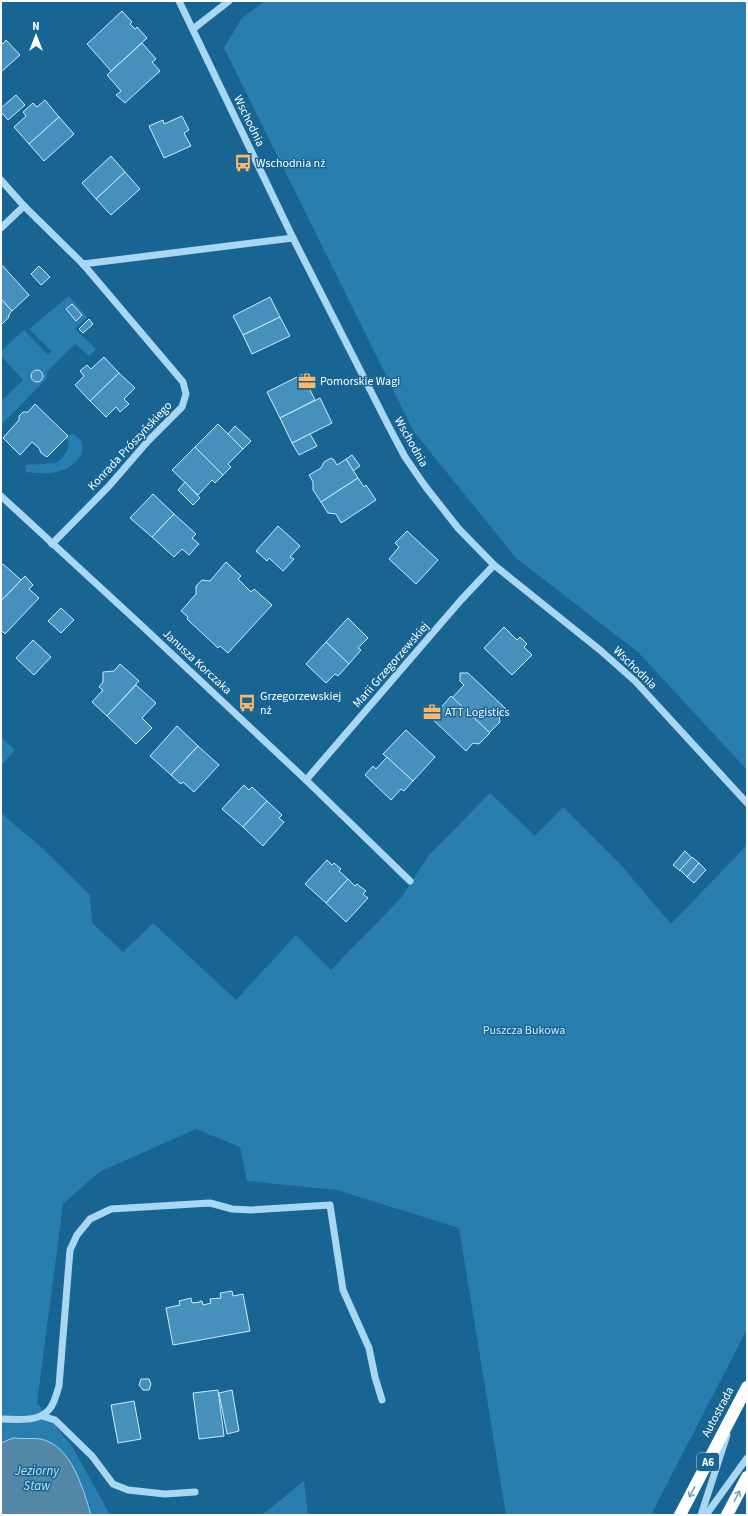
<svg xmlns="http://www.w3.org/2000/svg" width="748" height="1516" viewBox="0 0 748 1516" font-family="'Source Sans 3',sans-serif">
<rect width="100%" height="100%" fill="#186593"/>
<g fill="#287faf">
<polygon points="265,1 747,1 747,770 639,653 516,558 414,432 224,48 242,18"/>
<polygon points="69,296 87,317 75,329 96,349 89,356 75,344 47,372 47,378 1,425 1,402 23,380 1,356 1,351 24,330 48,355 51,351 29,329"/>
<path d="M72 434C93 444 79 464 63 470 52 475 38 473 26 472V465L57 463C63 457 75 445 65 438Z"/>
<polygon points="1,737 15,750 1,766"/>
<polygon points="490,793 535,836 563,807 621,865 671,924 747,845 747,1329 651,1515 506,1515 459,1228 337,1190 247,1181 240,1147 196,1129 99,1172 63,1204 37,1403 73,1448 110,1515 91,1515 80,1480 13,1438 1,1443 1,813 42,848 90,895 92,923 123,952 153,923 236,1000 296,935 331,970 401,898 429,855"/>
<polygon points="304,1481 308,1515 262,1515"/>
</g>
<path fill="#5387a6" stroke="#9bd4f2" d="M13 1438C22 1439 32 1438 41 1439 72 1446 83 1489 91 1515H1V1443Z"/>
<g fill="#4591bc" stroke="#cfebfb">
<polygon points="122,11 132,22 130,24 135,29 137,27 147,38 111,71 87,44"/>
<polygon points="6,40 20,55 1,72 1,42 3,44"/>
<polygon points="142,43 156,59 152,62 160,71 125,103 116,95 121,91 107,75"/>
<polygon points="16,95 25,105 8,120 1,112 1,108"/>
<polygon points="45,100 59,117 29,144 14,127 26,116 23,112 33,103 37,107"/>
<polygon points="182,116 189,130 184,133 191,146 164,158 149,126 163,120 164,124"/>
<polygon points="59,117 74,134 44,161 29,144"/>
<polygon points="111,156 125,172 96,199 82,183"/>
<polygon points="125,172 140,189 111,215 96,199"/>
<polygon points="1,264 29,295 12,311 1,299"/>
<polygon points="39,266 50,277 41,285 31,274"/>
<polygon points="270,297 280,317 243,335 233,316"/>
<polygon points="1,299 12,311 9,314 9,317 1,325"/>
<polygon points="72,304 82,315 76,321 66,309"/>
<polygon points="280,317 290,336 252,354 243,335"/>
<polygon points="89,319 93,324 83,333 79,329"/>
<polygon points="104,357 119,373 90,401 75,385 84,376 80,371 87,365 91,369"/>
<circle cx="37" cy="376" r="6"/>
<polygon points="307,372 313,386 309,388 315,400 280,418 267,392"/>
<polygon points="119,373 135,388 124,399 129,404 120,412 116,407 106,417 90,401"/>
<polygon points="320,398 332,423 292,443 280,418"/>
<polygon points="35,404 68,436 47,457 41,453 39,448 32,442 20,455 3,438 19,420 19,416 23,412 28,412"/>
<polygon points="218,424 243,449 228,464 231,467 223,475 195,447"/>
<polygon points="235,426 251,441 243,449 228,434"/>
<polygon points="310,434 317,446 299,455 292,443"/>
<polygon points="195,447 223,475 215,483 212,480 198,495 172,470"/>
<polygon points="352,455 360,466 353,471 346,459"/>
<polygon points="331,458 334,460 337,465 346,459 358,478 321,502 313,490 313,482 309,475 321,468 324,462"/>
<polygon points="358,478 364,487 366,485 376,500 341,523 336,514 328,513 321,502"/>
<polygon points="185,482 200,498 193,505 178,490"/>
<polygon points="153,494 174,514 152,537 130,518"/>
<polygon points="174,514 196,534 192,538 199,544 189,555 182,549 174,557 152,537"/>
<polygon points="278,526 300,546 290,557 294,559 283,571 269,558 267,561 256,551"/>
<polygon points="407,531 438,560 416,584 389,559 399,547 395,543"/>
<polygon points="226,562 241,576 238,579 251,592 254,589 272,605 228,653 220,646 218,648 187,619 188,617 181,611 196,594 196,586 202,580 210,581"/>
<polygon points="3,564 21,580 1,601 1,566"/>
<polygon points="25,576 33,585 29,589 39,598 5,634 1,630 1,601"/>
<polygon points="61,608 74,620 61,633 48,621"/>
<polygon points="348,618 368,638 358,648 361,650 349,664 326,642"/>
<polygon points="504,627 517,640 520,637 527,644 524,647 532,655 512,675 484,648"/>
<polygon points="33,640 51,657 34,675 16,658"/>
<polygon points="326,642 349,664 338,676 335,674 326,683 306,664"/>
<polygon points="120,664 139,681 107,716 92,702 103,690 99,687 103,682 103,672 114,671"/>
<polygon points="460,673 468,673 506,709 499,716 500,722 489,733 452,698 464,685 460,681"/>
<polygon points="136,685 156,703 142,718 152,728 136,744 107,716"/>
<polygon points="451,696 490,733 479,744 473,743 466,751 428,715 429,708 435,707 439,710"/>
<polygon points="177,726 198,746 171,775 150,756"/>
<polygon points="406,730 435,757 413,781 383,754"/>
<polygon points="198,746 219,765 194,792 183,782 181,784 171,775"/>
<polygon points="387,757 413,781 404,791 401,789 391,800 365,775 373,766 376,769"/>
<polygon points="244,785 249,790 252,787 267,801 243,827 222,809"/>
<polygon points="267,801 282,815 279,818 284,822 263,846 243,827"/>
<polygon points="685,851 692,858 680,871 673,865"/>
<polygon points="692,857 699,863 687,877 680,870"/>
<polygon points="327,860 332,865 334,863 341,869 339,871 348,879 326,903 305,884"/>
<polygon points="699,863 706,870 694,883 687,877"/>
<polygon points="348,879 355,886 357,884 366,891 363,894 368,898 346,922 326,903"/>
<polygon points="232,1291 233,1296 243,1294 250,1331 173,1345 166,1308 180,1305 179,1301 191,1298 192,1303 200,1302 200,1301 202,1301 203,1305 211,1303 210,1299 221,1298 220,1293"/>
<polygon points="141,1379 149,1379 151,1384 149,1390 143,1390 139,1385"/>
<polygon points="218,1390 224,1436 199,1439 193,1393"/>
<polygon points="232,1390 239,1431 227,1434 219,1393"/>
<polygon points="134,1401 141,1439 118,1443 111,1405"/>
</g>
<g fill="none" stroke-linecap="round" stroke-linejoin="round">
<g stroke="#a9d6f0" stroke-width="7">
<polyline points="179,1 293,238 388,425 405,457 425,486 458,528 494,565 600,650 635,681 747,803"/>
<polyline points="193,29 229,1"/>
<polyline points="1,180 24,206 83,264 183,382 186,394 182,407 148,441 109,486 52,544"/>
<polyline points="1,228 24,206"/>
<polyline points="83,264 293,238"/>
<polyline points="1,496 141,625 306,780 410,881"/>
<polyline points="306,780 461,600 494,565"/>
<polyline points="42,1416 55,1420 92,1456 113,1484 128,1490 165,1494 195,1492"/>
<path d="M1 1419C18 1419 41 1423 51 1407 55 1401 57 1392 59 1386L70 1250 77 1235 90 1219 111 1209 210 1203 232 1209 251 1210 330 1205 343 1290 369 1348 375 1377 382 1400"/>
<polyline points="701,1515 727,1435"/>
<polyline points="706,1515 747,1458"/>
</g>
<g stroke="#fff" stroke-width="12">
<polyline points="680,1515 747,1387"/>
<polyline points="727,1515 747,1477"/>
</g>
</g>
<defs><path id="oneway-shaft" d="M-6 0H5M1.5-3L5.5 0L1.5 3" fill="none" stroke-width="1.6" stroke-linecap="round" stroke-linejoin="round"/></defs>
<g stroke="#74a3be">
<use href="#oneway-shaft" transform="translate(692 1492) rotate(118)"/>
<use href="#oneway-shaft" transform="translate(737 1496) rotate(-62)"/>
</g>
<defs>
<g id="bus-bare" transform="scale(1.38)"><path d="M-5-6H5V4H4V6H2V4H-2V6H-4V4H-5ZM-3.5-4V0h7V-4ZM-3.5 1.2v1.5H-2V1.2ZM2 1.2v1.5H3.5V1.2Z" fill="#ffb767" stroke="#186593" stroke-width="2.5" paint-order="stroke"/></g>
<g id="office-bare" transform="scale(1.38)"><path d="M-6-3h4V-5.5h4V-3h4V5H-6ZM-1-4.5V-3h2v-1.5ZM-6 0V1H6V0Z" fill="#ffb767" stroke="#186593" stroke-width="2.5" paint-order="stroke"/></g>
</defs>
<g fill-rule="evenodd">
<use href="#bus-bare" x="243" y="163"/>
<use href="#office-bare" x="307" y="381"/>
<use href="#bus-bare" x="247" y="703"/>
<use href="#office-bare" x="432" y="712"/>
</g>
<g text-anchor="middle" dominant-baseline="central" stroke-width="3" stroke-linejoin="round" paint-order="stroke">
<rect fill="#186593" stroke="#bad1df" stroke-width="1" x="697" y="1453" width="22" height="18" rx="3"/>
<g font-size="11" font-weight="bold" fill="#fff">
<text x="708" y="1462">A6</text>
</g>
<g font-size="12" fill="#fff" stroke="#186593">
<text transform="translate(249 121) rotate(64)">Wschodnia</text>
<text transform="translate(411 442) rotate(60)">Wschodnia</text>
<text transform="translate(130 446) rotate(-47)">Konrada Prószyńskiego</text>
<text transform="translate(197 662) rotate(43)">Janusza Korczaka</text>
<text transform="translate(391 665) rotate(-49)">Marii Grzegorzewskiej</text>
<text transform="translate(635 668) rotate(44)">Wschodnia</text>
<text transform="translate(718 1412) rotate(-62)">Autostrada</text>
</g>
<g font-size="12" fill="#fff" stroke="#186593" text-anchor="start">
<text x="256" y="163">Wschodnia nż</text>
<text x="320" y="381">Pomorskie Wagi</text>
<text x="260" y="696">Grzegorzewskiej<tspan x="260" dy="14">nż</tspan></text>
<text x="445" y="712">ATT Logistics</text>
</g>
<g font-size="12" fill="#cfebfb" stroke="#186593">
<text x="524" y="1030">Puszcza Bukowa</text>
</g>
<g font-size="13" font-style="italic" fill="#b9e1f7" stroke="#186593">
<text x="37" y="1471">Jeziorny<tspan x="37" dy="15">Staw</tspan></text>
</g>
</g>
<rect width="748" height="1516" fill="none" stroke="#ffffff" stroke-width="4"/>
<g transform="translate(36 36)" stroke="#186593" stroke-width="3" paint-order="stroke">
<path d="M0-3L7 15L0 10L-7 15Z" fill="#ffffff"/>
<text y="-6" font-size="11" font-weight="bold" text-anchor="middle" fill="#ffffff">N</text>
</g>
</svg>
